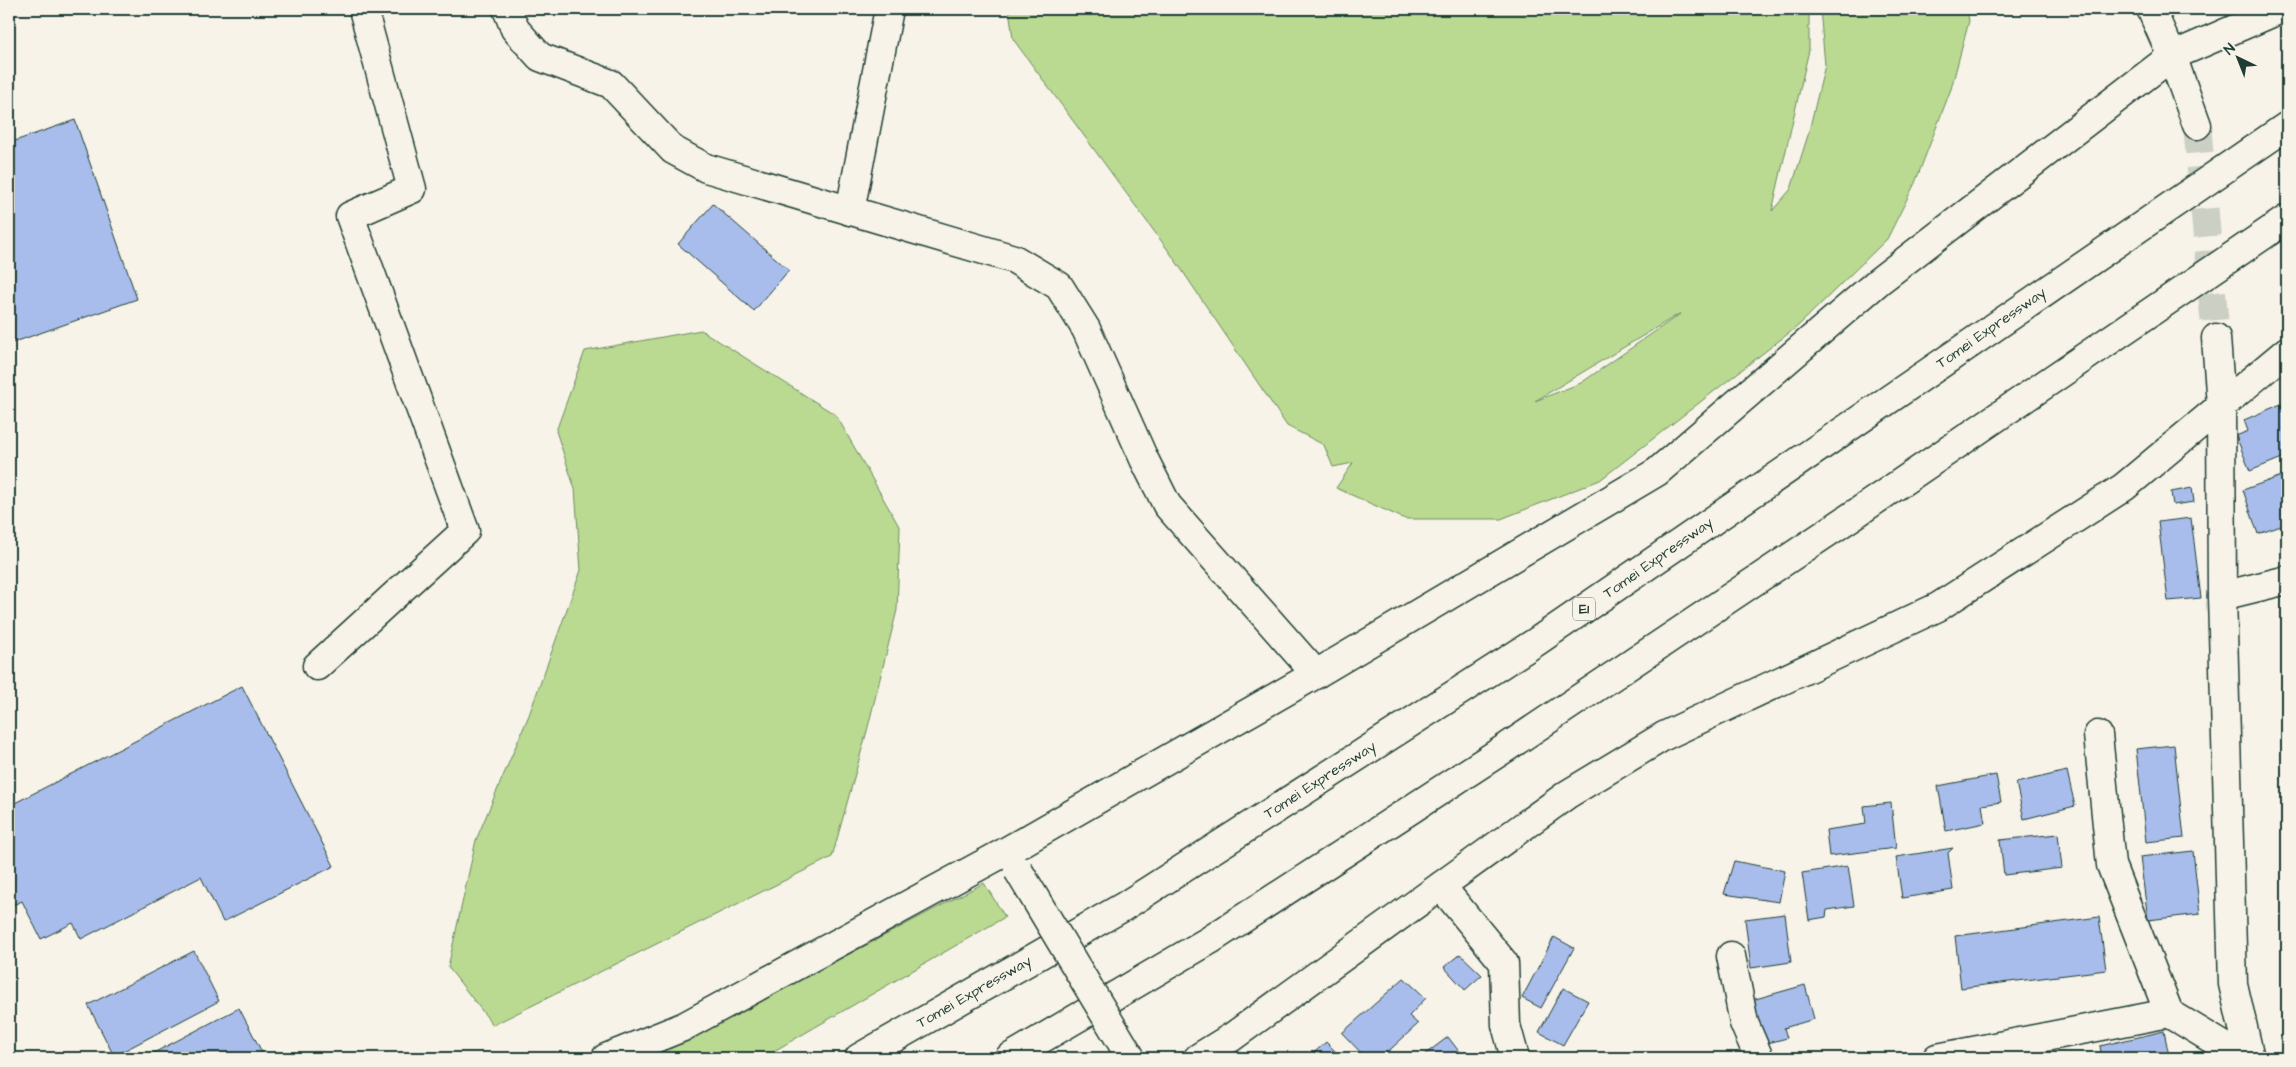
<svg xmlns="http://www.w3.org/2000/svg" width="2296" height="1067" viewBox="0 0 2296 1067" font-family="'Architects Daughter',sans-serif">
<rect width="100%" height="100%" fill="#f7f3e8"/>
<filter id="ink" filterUnits="userSpaceOnUse"><feTurbulence type="fractalNoise" baseFrequency=".02" numOctaves="2"/><feDisplacementMap in="SourceGraphic" scale="10" xChannelSelector="R" yChannelSelector="G"/><feConvolveMatrix kernelMatrix="1 2 1 2 8 2 1 2 1" color-interpolation-filters="sRGB"/></filter>
<g filter="url(#ink)">
<g fill="#bad991" stroke="#6c8b62" fill-rule="evenodd">
<path d="M1009 9H1809V50L1772 211 1791 189 1808 135 1825 65 1820 9H1967L1969 21 1951 89 1915 183 1887 239 1798 326 1600 480 1501 519H1405L1336 488 1353 463 1333 467 1324 445 1287 426 1173 257 1013 39ZM1680 314 1581 383 1535 401 1679 314Z"/>
<polygon points="701,330 836,415 900,528 897,610 867,731 832,857 493,1025 448,967 476,840 529,715 581,570 575,489 556,431 585,351"/>
<polygon points="984,883 1005,917 762,1058 652,1058"/>
</g>
<g fill="#a9bdec" stroke="#1f3d34">
<polygon points="75,120 137,299 9,344 9,143"/>
<polygon points="713,204 789,270 754,311 678,244"/>
<polygon points="2281,404 2287,419 2287,456 2250,471 2236,436 2248,431 2244,420"/>
<polygon points="2287,474 2287,524 2258,534 2243,490"/>
<polygon points="2192,488 2194,502 2173,505 2171,492"/>
<polygon points="2191,518 2201,598 2168,601 2158,522"/>
<polygon points="242,686 334,866 223,922 201,877 81,939 73,923 41,939 22,901 9,907 9,806"/>
<polygon points="2174,745 2184,838 2146,842 2136,749"/>
<polygon points="2067,771 2075,806 2024,819 2016,783"/>
<polygon points="1996,775 2001,802 1982,805 1985,823 1946,831 1938,786"/>
<polygon points="1891,803 1896,848 1829,856 1826,830 1866,824 1864,806"/>
<polygon points="2058,834 2062,868 2004,875 2000,840"/>
<polygon points="1953,848 1948,853 1953,890 1902,898 1896,857"/>
<polygon points="2193,851 2200,914 2148,920 2140,857"/>
<polygon points="1734,861 1785,871 1779,902 1724,894"/>
<polygon points="1848,866 1854,906 1827,910 1826,917 1809,920 1802,873"/>
<polygon points="1785,914 1791,962 1751,968 1745,919"/>
<polygon points="2099,917 2106,970 1961,988 1955,936"/>
<polygon points="1554,937 1574,948 1541,1008 1522,998"/>
<polygon points="194,951 219,1001 114,1056 88,1005"/>
<polygon points="1460,954 1482,975 1465,990 1444,967"/>
<polygon points="1404,978 1426,998 1409,1016 1418,1024 1381,1058 1366,1058 1342,1033"/>
<polygon points="1805,985 1814,1019 1784,1028 1787,1038 1764,1044 1752,1000"/>
<polygon points="1563,988 1588,1001 1563,1045 1539,1032"/>
<polygon points="239,1008 265,1058 144,1058"/>
<polygon points="2164,1031 2169,1056 2161,1058 2102,1058 2100,1046"/>
<polygon points="1448,1037 1464,1058 1420,1058"/>
<polygon points="1326,1042 1342,1058 1308,1058"/>
</g>
<g fill="none" stroke-linecap="round" stroke-linejoin="round">
<polyline stroke="#cccfc4" stroke-width="28" stroke-dasharray="28 14" stroke-linecap="butt" points="2197,125 2216,338"/>
<g stroke="#1f3d34" stroke-width="31">
<g id="street">
<polyline points="507,9 515,29 540,57 611,84 673,150 706,168 1014,259 1059,286 1086,329 1144,459 1167,505 1316,674"/>
<polyline points="2151,9 2172,56 2197,125"/>
<polyline points="850,211 889,9"/>
<polyline points="2216,338 2221,405 2222,596 2233,984 2250,1058"/>
<polyline points="2222,596 2287,580"/>
<polyline points="317,666 465,531 350,216 412,189 363,9"/>
<polyline points="2098,735 2111,865 2169,1013 2222,1045 2240,1058"/>
<polyline points="1441,886 1504,963 1506,1025 1515,1058"/>
<polyline points="1731,956 1744,1023 1759,1058"/>
<polyline points="606,1058 683,1027 1007,851 1316,674 1657,472 1879,281 2172,56 2281,9"/>
<polyline points="1198,1058 1232,1037 1568,794 1664,736 1938,607 2124,487 2287,351"/>
<polyline points="1937,1058 2169,1013"/>
</g>
</g>
<g stroke="#1f3d34" stroke-width="31">
<g id="highway">
<polyline points="859,1058 1123,907 1536,642 2287,126"/>
<polyline points="1009,1058 1210,940 1507,747 1858,512 2287,219"/>
</g>
</g>
<use href="#street" stroke="#f7f3e8" stroke-width="28"/>
<use href="#highway" stroke="#f7f3e8" stroke-width="28"/>
<g stroke="#1f3d34" stroke-width="31" stroke-linecap="butt">
<polyline id="street-bridge" points="1018,870 1131,1058"/>
</g>
<use href="#street-bridge" stroke="#f7f3e8" stroke-width="28"/>
</g>
</g>
<g text-anchor="middle" dominant-baseline="central" stroke-width="4" stroke-linejoin="round" paint-order="stroke">
<rect fill="#f7f3e8" stroke="#60746a" stroke-width="1" x="1573" y="597.5" width="22" height="23" rx="4"/>
<g font-size="14" font-weight="bold" fill="#1f3d34">
<text x="1584" y="609">E1</text>
</g>
<g font-size="15" fill="#1f3d34" stroke="#f7f3e8">
<text transform="translate(1991 328) rotate(-35)">Tomei Expressway</text>
<text transform="translate(1658 558) rotate(-35)">Tomei Expressway</text>
<text transform="translate(1320 780) rotate(-33)">Tomei Expressway</text>
<text transform="translate(974 992) rotate(-30)">Tomei Expressway</text>
</g>
</g>
<rect width="2296" height="1067" fill="none" stroke="#f7f3e8" stroke-width="30"/>
<rect x="15" y="15" width="2266" height="1037" fill="none" stroke="#1f3d34" stroke-width="2" filter="url(#ink)"/>
<g transform="translate(2238 58) rotate(317)" stroke="#f7f3e8" stroke-width="4" paint-order="stroke">
<path d="M0-4L9 19L0 12L-9 19Z" fill="#1f3d34"/>
<text y="-8" font-size="14" font-weight="bold" text-anchor="middle" fill="#1f3d34">N</text>
</g>
</svg>
